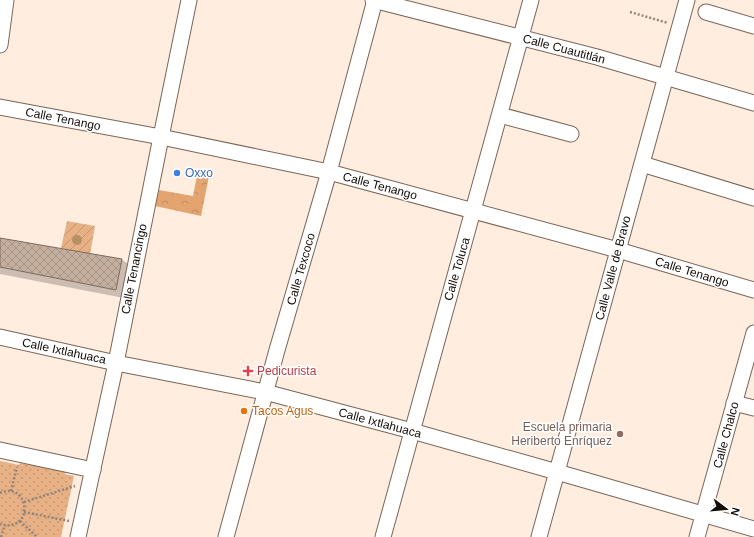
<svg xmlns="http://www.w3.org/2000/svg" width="754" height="537" viewBox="0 0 754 537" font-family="Helvetica,sans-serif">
<defs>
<pattern id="forest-crowns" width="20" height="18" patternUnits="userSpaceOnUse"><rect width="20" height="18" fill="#e4a470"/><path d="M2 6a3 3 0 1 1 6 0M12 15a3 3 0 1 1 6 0" fill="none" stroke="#c38c60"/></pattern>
<pattern id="park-dots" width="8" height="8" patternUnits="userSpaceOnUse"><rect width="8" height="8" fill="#e7b185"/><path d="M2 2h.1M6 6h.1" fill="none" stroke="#c59771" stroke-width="1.8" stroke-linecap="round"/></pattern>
<pattern id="garden-furrows" width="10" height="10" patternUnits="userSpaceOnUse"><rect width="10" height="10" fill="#e7b185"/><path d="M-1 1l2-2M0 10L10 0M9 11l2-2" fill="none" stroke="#c59771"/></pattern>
<pattern id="building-cross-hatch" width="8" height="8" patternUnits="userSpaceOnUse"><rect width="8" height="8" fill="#c4af9f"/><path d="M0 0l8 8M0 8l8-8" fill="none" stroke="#a79587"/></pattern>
</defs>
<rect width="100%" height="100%" fill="#ffede0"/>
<polygon fill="url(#forest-crowns)" points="198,171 210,171 201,216 155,206 159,190 193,196"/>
<polygon fill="url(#park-dots)" points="0,461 19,465 20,463 68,471 70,471 64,474 74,476 61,537 0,537"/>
<polygon fill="url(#garden-furrows)" points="67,221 95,226 90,255 61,248"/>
<polygon fill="#0003" points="0,239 122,260 140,271 134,300 0,274"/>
<polygon fill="url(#building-cross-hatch)" stroke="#7e6b5d" points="0,238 122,259 116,290 0,267"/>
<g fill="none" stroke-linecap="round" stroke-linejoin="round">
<g stroke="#796657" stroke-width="17">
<g id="minor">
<polyline points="373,0 597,57 754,103"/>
<polyline points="706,12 754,26"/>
<polyline points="0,45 6,0"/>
<polyline points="0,107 161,137 329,172 618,250 754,290"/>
<polyline points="500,115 571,134"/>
<polyline points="642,164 754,198"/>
<polyline points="0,337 116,363 265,392 412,431 557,472 754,529"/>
<polyline points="734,403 754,408"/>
<polyline points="0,450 93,470"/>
<polyline points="78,537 116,363 161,137 189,0"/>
<polyline points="226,537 277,350 329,172 375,0"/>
<polyline points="383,537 531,0"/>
<polyline points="539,537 687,0"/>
<polyline points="697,537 754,333"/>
</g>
</g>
<g stroke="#91847b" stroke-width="2.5" stroke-dasharray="2 2" stroke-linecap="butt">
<polyline points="630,12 668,23"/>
<polyline points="11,491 17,467"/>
<path d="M0 493C30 480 35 534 0 524"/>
<polyline points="24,502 75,486"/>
<polyline points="24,512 69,521"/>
<polyline points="20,521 37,537"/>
<polyline points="1,537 5,525"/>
</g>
<use href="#minor" stroke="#fff" stroke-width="15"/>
</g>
<circle fill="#b89065" cx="77" cy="240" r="5"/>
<circle fill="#3f7fe0" stroke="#fff" stroke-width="1.5" cx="177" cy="173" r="4"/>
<path fill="#e0444e" stroke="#fff" stroke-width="1.5" d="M246 365h4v4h4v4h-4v4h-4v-4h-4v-4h4z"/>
<circle fill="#e8710a" stroke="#fff" stroke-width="1.5" cx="244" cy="411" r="4"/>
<circle fill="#8d6e63" stroke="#fff" stroke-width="1.5" cx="620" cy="434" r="4"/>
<g text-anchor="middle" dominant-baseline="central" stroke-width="3" stroke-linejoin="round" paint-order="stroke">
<g font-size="12" fill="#120b06" stroke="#fff">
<text transform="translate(564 49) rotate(15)">Calle Cuautitlán</text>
<text transform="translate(63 119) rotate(11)">Calle Tenango</text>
<text transform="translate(380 186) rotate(15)">Calle Tenango</text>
<text transform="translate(613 268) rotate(-75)">Calle Valle de Bravo</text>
<text transform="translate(134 269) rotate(-79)">Calle Tenancingo</text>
<text transform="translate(301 269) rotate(-74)">Calle Texcoco</text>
<text transform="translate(457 269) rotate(-74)">Calle Toluca</text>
<text transform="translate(692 272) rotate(17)">Calle Tenango</text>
<text transform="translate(64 351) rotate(12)">Calle Ixtlahuaca</text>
<text transform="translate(380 423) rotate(15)">Calle Ixtlahuaca</text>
<text transform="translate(726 435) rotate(-75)">Calle Chalco</text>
</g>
<g font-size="12" fill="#366cbe" stroke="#fff" text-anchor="start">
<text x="185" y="173">Oxxo</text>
</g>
<g font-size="12" fill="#be3a42" stroke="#fff" text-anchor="start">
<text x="257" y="371">Pedicurista</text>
</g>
<g font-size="12" fill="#c56008" stroke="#fff" text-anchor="start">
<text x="252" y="411">Tacos Agus</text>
</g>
<g font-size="12" fill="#785e54" stroke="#fff" text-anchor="end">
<text x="612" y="427">Escuela primaria<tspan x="612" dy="14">Heriberto Enríquez</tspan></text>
</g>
</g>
<g transform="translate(726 509) rotate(106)" stroke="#ffffff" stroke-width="3" paint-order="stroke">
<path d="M0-3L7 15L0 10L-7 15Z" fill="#120b06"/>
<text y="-6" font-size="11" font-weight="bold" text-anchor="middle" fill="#120b06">N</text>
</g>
</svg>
